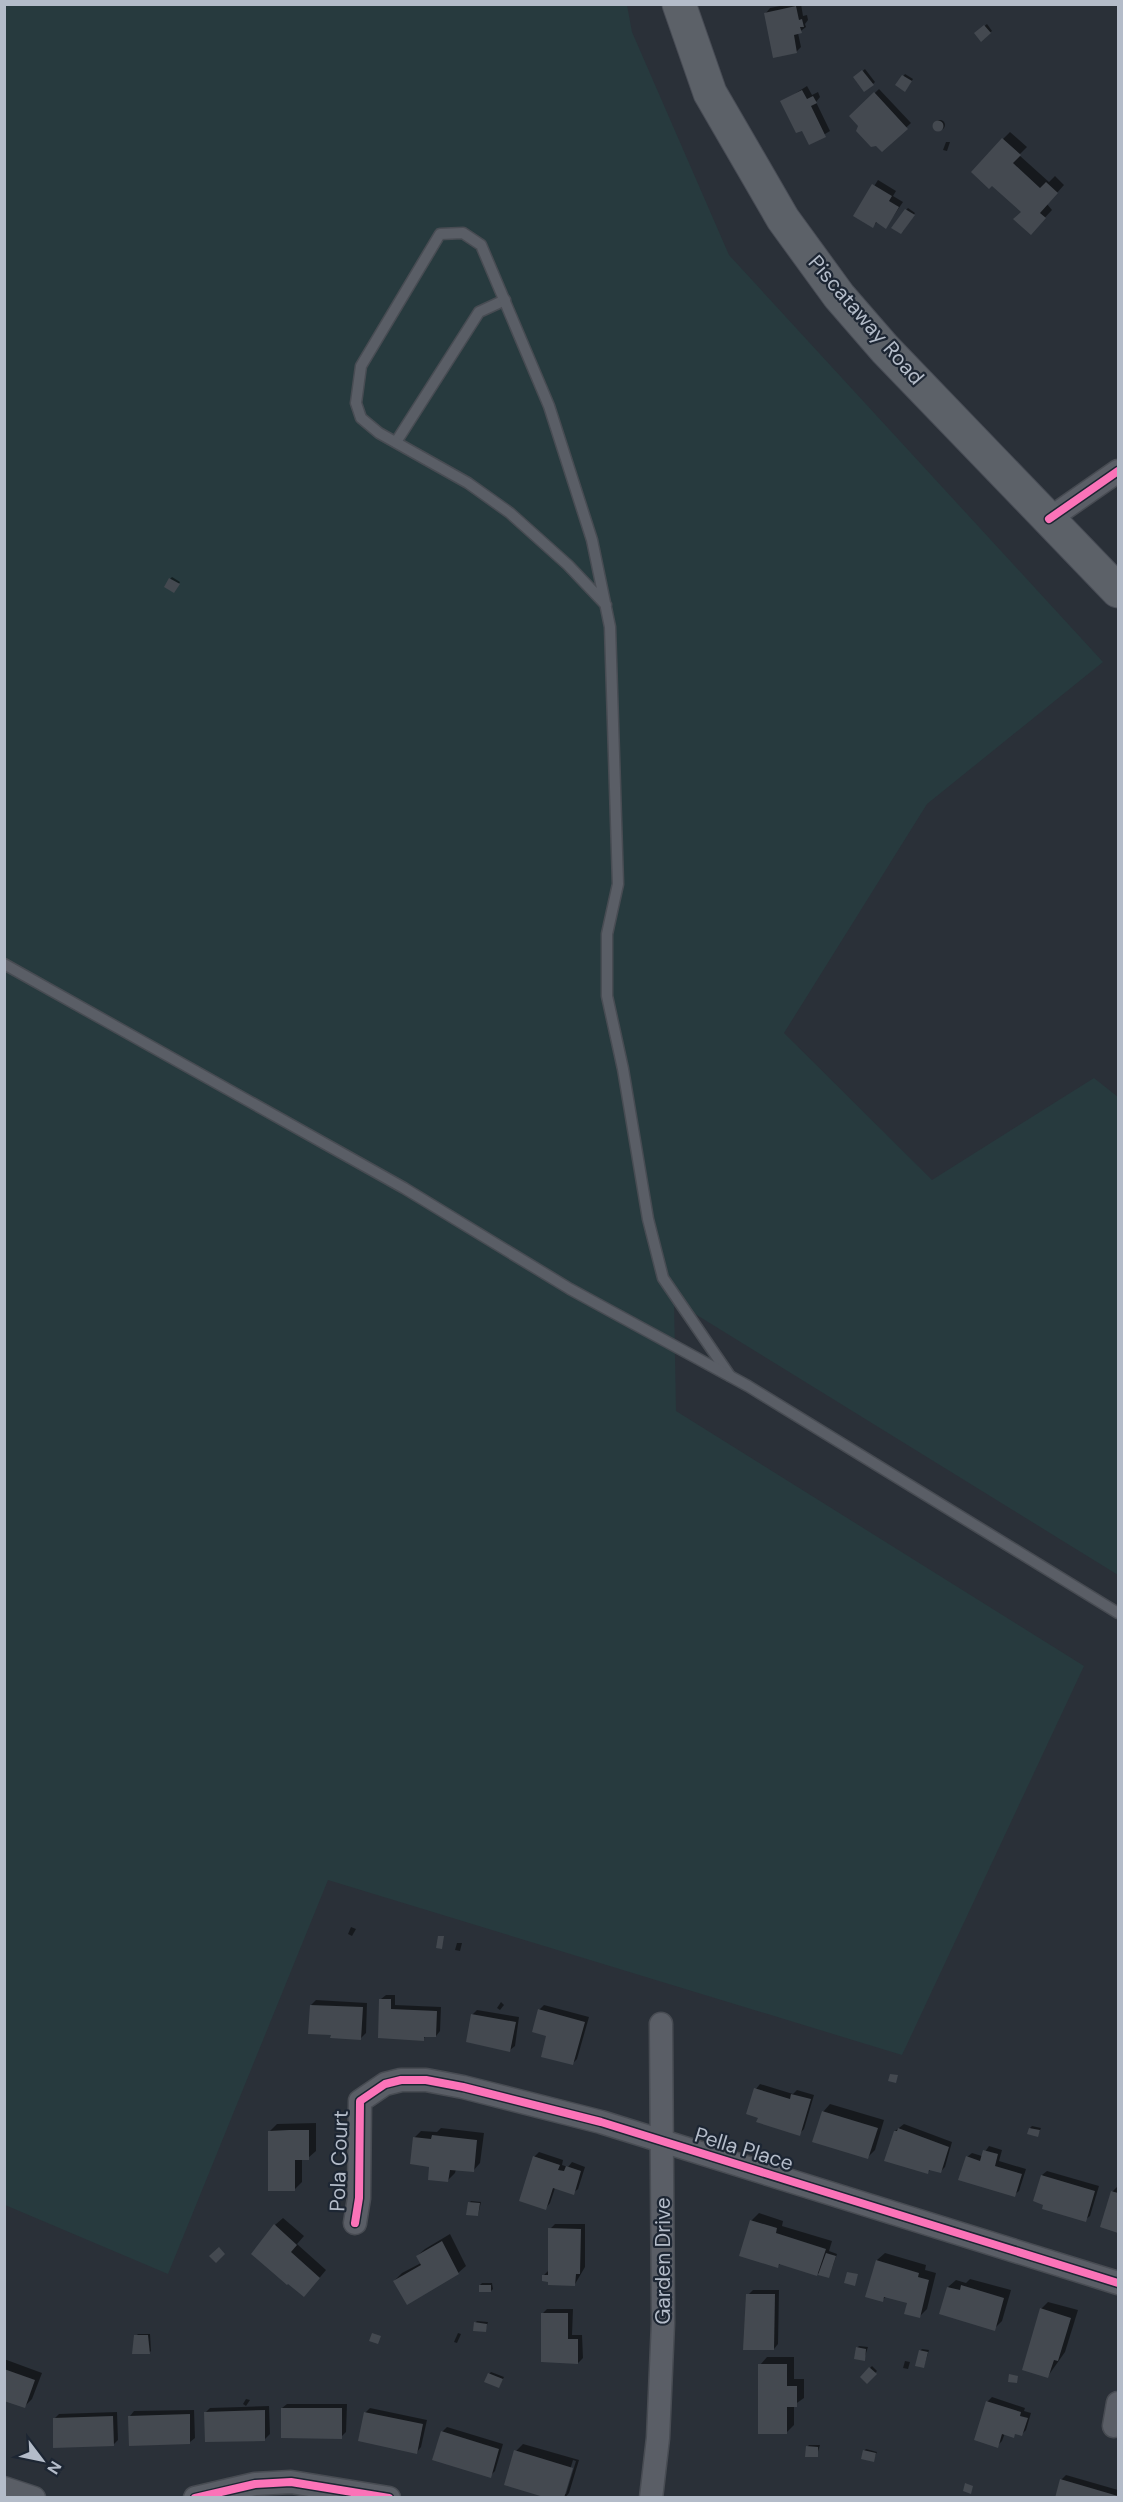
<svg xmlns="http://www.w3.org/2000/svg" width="1123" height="2502" viewBox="0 0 1123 2502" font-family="'DM Sans',sans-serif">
<rect width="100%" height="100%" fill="#2a3038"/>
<polygon fill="#273a3e" points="4,5 627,5 632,32 729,255 1103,662 927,804 784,1033 932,1180 1094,1078 1118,1097 1118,1575 674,1301 676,1411 1084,1666 902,2055 328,1880 168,2274 5,2205"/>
<g fill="#0007" fill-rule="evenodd">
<polygon points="790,4 801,4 803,16 807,15 808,20 805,24 806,27 798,33 801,47 796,52 766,13 770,8"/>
<polygon points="987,24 992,31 981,40 976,33"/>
<polygon points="865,69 875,82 873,84 855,77"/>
<polygon points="905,74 913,79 907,88 897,84"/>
<polygon points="807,86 812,95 818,92 820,97 816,102 830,131 810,143 802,129 782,102"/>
<polygon points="879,89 911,123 882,150 851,116"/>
<circle cx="940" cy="125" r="5"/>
<polygon points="1010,132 1027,147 1019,155 1049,182 1055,176 1064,185 1047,204 1052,210 1038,225 1023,212 1003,139"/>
<polygon points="946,142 950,142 947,151 943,150"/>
<polygon points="878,180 896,191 893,196 903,202 886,227 878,221 873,226 855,216"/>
<polygon points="908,208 915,213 903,231 906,210"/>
<polygon points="172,577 180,582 176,589 170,579"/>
<polygon points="351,1927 356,1929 352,1936 348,1934"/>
<polygon points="457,1943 462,1943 460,1951 455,1950"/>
<polygon points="386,1995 395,1995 395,2005 441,2007 440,2031 436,2036 427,2035 423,2039 379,2036 381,1999"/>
<polygon points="316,2000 367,2003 366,2033 361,2038 311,2005"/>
<polygon points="501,2002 504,2005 500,2010 497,2008"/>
<polygon points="544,2005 589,2017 577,2059 572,2064 548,2035 539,2010"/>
<polygon points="477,2010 519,2017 515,2046 510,2050 472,2015"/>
<polygon points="760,2084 793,2094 797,2090 814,2095 804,2129 799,2134 759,2117 756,2089"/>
<polygon points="830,2104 884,2120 875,2150 868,2157 823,2112"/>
<polygon points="316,2123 316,2151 308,2158 302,2158 302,2182 294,2190 269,2132 277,2124"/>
<polygon points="904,2124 952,2142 945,2167 940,2172 931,2169 927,2173 895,2131"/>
<polygon points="1032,2126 1041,2128 1038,2135 1030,2128"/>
<polygon points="441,2128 484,2133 480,2163 473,2171 456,2169 455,2173 448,2180 431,2166 414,2138 421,2131 437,2132"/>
<polygon points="989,2146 1002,2150 999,2161 1026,2169 1019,2191 1014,2195 967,2157 972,2153 982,2156"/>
<polygon points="539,2152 563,2160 562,2165 568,2167 572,2162 585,2167 578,2189 573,2193 555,2188 550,2203 546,2208 534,2157"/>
<polygon points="1047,2171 1099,2186 1090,2216 1085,2220 1042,2175"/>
<polygon points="1118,2186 1118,2231 1102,2226 1112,2192"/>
<polygon points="471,2201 481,2202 478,2215 469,2203"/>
<polygon points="759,2213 783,2221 782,2226 832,2241 829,2251 837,2254 830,2274 828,2276 781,2263 778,2266 751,2221"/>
<polygon points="283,2218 304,2236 297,2244 326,2270 311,2288 275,2225"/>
<polygon points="555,2224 585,2224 585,2267 575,2284 549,2280 544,2275 549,2270 550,2229"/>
<polygon points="450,2234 466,2266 458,2273 394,2281 402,2273 421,2263 417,2256 425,2249"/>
<polygon points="885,2253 926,2265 925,2270 936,2273 927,2309 919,2317 909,2302 887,2296 882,2300 867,2296 877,2260"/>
<polygon points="970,2279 1011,2290 1002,2321 994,2329 948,2287 956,2280 966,2283"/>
<polygon points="482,2283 492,2283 493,2289 491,2291 480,2285"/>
<polygon points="753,2290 779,2290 778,2344 774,2349 748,2295"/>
<polygon points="1048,2302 1078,2310 1065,2352 1048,2376 1041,2309"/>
<polygon points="547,2309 573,2309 572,2335 582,2335 583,2358 578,2363 542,2314"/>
<polygon points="477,2321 488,2322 485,2331 475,2323"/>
<polygon points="458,2333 461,2334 457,2343 454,2342"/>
<polygon points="138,2334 150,2334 151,2351 149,2353 136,2336"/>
<polygon points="859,2346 868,2347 864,2359 857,2348"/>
<polygon points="922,2349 929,2350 924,2366 920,2351"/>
<polygon points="767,2357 794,2357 794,2379 804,2379 804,2398 794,2405 794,2425 786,2433 760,2365"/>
<polygon points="4,2359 42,2373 32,2399 25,2406 4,2400"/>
<polygon points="905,2361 910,2362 908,2369 903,2368"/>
<polygon points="872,2366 877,2371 867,2382 862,2377"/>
<polygon points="491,2372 504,2377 499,2386 489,2374"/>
<polygon points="992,2397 1025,2408 1024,2411 1031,2413 1026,2430 1022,2434 1016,2433 1013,2436 1005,2433 1002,2441 997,2446 987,2402"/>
<polygon points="246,2399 250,2400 246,2406 243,2404"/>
<polygon points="287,2404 347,2404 346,2432 341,2437 282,2408"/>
<polygon points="269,2406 270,2434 265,2439 205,2413 210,2408"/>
<polygon points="370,2408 427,2420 421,2447 417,2452 365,2413"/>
<polygon points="194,2410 195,2438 190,2442 130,2416 134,2411"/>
<polygon points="117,2412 118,2440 114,2444 54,2419 59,2414"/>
<polygon points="447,2427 503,2444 495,2471 490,2476 442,2432"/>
<path d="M523 2444 579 2460 569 2493 565 2498H552L516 2451ZM573 2460 576 2461 566 2494H563Z"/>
<polygon points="809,2445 820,2445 817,2455 807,2447"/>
<polygon points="866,2449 877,2452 873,2460 864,2451"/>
<polygon points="1066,2475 1118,2490 1118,2498 1056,2498 1061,2480"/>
</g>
<g fill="#444950">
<polygon points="796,6 799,20 802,19 804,27 800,27 802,33 794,35 797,53 773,58 764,13"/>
<polygon points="984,25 991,33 981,42 974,33"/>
<polygon points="862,70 874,85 864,92 853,77"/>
<polygon points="902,75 912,81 905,92 895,85"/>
<polygon points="802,90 807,99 813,96 817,103 811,106 826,137 809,145 802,131 796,133 780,101"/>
<polygon points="874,92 908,129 882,152 876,146 871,147 856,131 858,126 849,116"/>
<circle cx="938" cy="126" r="5.5"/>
<polygon points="1002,138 1021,155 1013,163 1040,188 1046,182 1058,193 1040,213 1046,218 1031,235 1013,219 1021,212 992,186 989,189 971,172"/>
<polygon points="872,184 892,196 889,201 899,207 886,229 876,222 873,228 853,216"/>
<polygon points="905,209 915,215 901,234 891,228"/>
<polygon points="169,578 180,584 174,593 164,587"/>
<polygon points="438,1936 444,1936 442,1949 436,1948"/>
<polygon points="379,1999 391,1999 391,2009 437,2011 436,2037 424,2037 424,2041 378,2038"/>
<polygon points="310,2005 363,2007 361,2040 330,2038 331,2035 308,2034"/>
<polygon points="538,2009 585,2022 573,2065 541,2057 546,2036 532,2032"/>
<polygon points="471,2014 516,2022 510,2052 466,2042"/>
<polygon points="890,2074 898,2075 896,2083 888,2081"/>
<polygon points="754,2088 790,2099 791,2094 811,2099 800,2136 756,2122 758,2118 746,2114"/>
<polygon points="822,2111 878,2128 868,2159 812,2142"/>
<polygon points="898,2128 949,2147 941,2173 929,2170 928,2174 884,2161 894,2131 897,2131"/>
<polygon points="1029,2128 1040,2130 1038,2137 1027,2134"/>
<polygon points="289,2130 309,2130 309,2160 295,2160 295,2191 268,2191 268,2131"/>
<polygon points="432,2135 477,2140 474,2172 450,2170 448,2182 428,2180 429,2167 410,2164 413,2137 431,2139"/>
<polygon points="983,2150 998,2154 995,2166 1022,2174 1015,2197 958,2180 966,2156 980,2161"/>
<polygon points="533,2156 560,2165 558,2170 564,2171 566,2166 581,2171 574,2195 553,2188 546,2210 519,2201"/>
<polygon points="1041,2175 1095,2191 1086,2222 1042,2209 1043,2205 1033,2201"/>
<polygon points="1111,2191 1118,2193 1118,2233 1100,2227"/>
<polygon points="468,2202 480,2203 478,2216 466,2215"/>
<polygon points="750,2220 777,2228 776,2233 826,2249 817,2276 779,2264 778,2268 739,2256"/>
<polygon points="274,2224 297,2245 291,2252 320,2278 304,2297 288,2284 287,2285 251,2254"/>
<polygon points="548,2228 581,2229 580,2274 576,2274 575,2286 548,2285 548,2282 542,2281 542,2275 548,2275"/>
<polygon points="442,2241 459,2274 407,2305 393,2281 421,2265 416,2256"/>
<polygon points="219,2247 225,2254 216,2263 209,2256"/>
<polygon points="826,2253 836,2256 829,2278 818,2275"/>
<polygon points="876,2260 919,2273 918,2277 929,2280 920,2318 904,2314 907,2303 884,2297 883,2302 865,2297"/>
<polygon points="847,2272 858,2274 855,2286 844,2283"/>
<rect x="479" y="2285" width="12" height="7"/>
<polygon points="961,2285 1004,2298 995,2331 939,2314 947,2287 960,2290"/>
<polygon points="746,2294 775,2294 774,2350 743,2350"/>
<polygon points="1040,2308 1071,2318 1058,2361 1054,2360 1048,2378 1022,2370"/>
<polygon points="541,2313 568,2313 568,2339 578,2339 578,2364 541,2362"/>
<polygon points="474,2322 487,2324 486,2332 473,2331"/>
<polygon points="372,2333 381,2336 378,2344 369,2341"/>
<polygon points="134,2335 148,2335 150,2354 132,2354"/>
<polygon points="856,2347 866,2349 865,2361 854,2359"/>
<polygon points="919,2350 928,2352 924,2368 915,2366"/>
<polygon points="758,2364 787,2364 787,2386 797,2386 797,2407 787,2407 787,2434 758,2434"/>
<polygon points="869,2367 877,2374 867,2384 860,2377"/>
<polygon points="4,2369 35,2380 25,2408 4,2401"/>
<polygon points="488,2373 503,2379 499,2388 484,2382"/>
<polygon points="1009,2374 1018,2376 1017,2383 1008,2382"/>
<polygon points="986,2401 1021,2412 1020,2416 1028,2418 1022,2436 1015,2434 1014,2438 1002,2434 998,2448 974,2440"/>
<polygon points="281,2408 342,2408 342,2439 281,2438"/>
<polygon points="265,2410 265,2441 205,2442 204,2412"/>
<polygon points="364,2412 423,2424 417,2454 358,2441"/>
<polygon points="190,2414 190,2444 129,2446 128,2416"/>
<polygon points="113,2416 114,2446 53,2448 53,2418"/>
<polygon points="441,2431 499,2449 491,2478 432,2460"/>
<polygon points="806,2446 818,2447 818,2457 805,2457"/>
<polygon points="514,2450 573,2468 564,2498 547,2498 504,2485"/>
<polygon points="863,2450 876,2453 874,2462 861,2459"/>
<polygon points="1060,2479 1118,2496 1118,2498 1055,2498"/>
<polygon points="965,2483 973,2486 971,2494 963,2491"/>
</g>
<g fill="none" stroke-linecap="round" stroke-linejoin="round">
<g stroke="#484c53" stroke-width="13">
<g id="lane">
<polyline points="396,442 479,312 505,300"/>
<polyline points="606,605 568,565 510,513 468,483 379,433 361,418 356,403 361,366 440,234 463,233 481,245 549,406 592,540 610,627 618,884 607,934 607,996 623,1069 648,1219 663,1278 730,1376"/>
<polyline points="4,964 404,1188 570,1289 748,1386 1118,1613"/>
</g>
</g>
<g stroke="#484c53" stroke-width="25">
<g id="street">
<polyline points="1049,519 1118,471"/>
<polyline points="355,2223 359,2198 360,2101 385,2084 401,2080 426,2080 463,2087 601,2122 1118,2283"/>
<polyline points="1114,2426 1118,2403"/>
<polyline points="4,2488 34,2498"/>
<polyline points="195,2498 255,2484 291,2482 389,2498"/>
<polyline points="651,2498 658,2438 663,2323 661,2024"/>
</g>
</g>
<g stroke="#484c55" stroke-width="35">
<polyline id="primary" points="679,4 710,93 783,219 839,296 885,349 1118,591"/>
</g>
<use href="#lane" stroke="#5a5e66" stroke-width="10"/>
<use href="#street" stroke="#5a5e66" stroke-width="22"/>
<use href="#primary" stroke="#5c6168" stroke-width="33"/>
<g stroke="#1d2633" stroke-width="11">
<g id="cycleway">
<polyline points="1049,519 1118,471"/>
<polyline points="355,2223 359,2198 360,2101 385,2084 401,2080 426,2080 463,2087 601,2122 1118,2283"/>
<polyline points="195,2498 255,2484 291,2482 389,2498"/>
</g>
</g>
<use href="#cycleway" stroke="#fb73b8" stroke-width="8"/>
</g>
<g text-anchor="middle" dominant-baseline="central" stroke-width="4.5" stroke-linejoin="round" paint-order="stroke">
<g font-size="21" fill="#b4bcc9" stroke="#1d2633">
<text transform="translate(866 320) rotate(49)">Piscataway Road</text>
<text transform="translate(744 2149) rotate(17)">Pella Place</text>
<text transform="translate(339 2161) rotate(-88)">Pola Court</text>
<text transform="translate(663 2261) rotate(-90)">Garden Drive</text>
</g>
</g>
<rect width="1123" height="2502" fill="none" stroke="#b4bcc9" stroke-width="12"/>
<g transform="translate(42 2460) rotate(122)" stroke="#1d2633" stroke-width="4.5" paint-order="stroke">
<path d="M0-4.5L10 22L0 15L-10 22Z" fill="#b4bcc9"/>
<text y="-9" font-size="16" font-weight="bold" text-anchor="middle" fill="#b4bcc9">N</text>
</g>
</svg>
